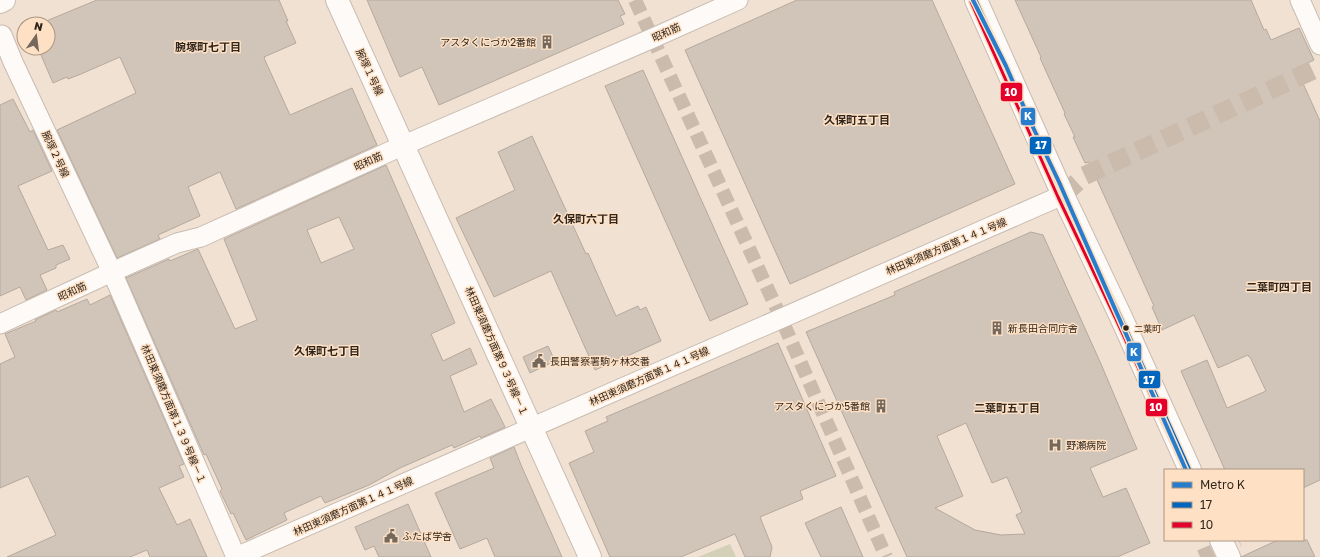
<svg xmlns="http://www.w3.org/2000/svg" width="1320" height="557" viewBox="0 0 1320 557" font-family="'Golos Text','Noto Sans JP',sans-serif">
<rect width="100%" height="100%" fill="#f1e1d2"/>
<polygon fill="#d4cfb7" points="730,544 736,557 698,557"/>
<g fill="#d1c4b9" stroke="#b5a99e" fill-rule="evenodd">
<polygon points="97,0 279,0 288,21 286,21 296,43 264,57 265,58 264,58 290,115 352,88 377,145 236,209 220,172 188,187 200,216 158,235 160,239 117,258 57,130 136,93 120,57 81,74 68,79 67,77 53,83 38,48 48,48 48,24 39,24"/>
<polygon points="367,0 618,0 625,14 620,16 624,24 439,105 422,67 400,77"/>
<polygon points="797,0 932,0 1015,184 790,284 685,50"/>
<polygon points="1015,0 1251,0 1264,30 1266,29 1271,40 1299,28 1314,60 1296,68 1320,121 1320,480 1303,488 1303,470 1225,470 1181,371 1207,360 1227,408 1266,391 1250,357 1249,357 1248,355 1218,368 1194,315 1162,330 1152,307 1154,306 1089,162 1085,163 1073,137 1075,137 1064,114 1065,113 1040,58 1041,57"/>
<polygon points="643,70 748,304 710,321 605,86"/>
<polygon points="13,99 30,132 33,130 52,171 18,186 48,250 63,245 70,259 56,265 56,268 40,275 47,290 26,300 20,287 0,296 0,105"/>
<polygon points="532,136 586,254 588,253 616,316 638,306 640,310 646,307 661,341 595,370 551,271 494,297 456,218 515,190 498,152"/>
<path d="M386 165 455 323 431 334 443 361 470 348 477 364 450 376 464 412 491 399 505 427 481 438 480 436 454 448 452 445 400 468 369 485 335 499 325 503 321 496 284 513 287 520 246 540 233 513 231 514 220 491 222 489 206 454 204 455 126 278 169 259 170 261 198 249 235 329 257 320 224 239ZM339 217 354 249 321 263 307 230Z"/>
<path d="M1031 232 1043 235 1101 364 1137 449 1090 468 1103 497 1126 488 1150 543 1117 557H907L806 332 895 295 894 292ZM966 423 992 483 1007 477 1022 512 1016 515 1025 534 1001 535 975 530 935 508 963 496 937 436Z"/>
<polygon points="110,295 184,464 179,466 184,477 159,488 177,525 190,519 207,557 150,557 147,550 130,557 7,557 56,535 28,476 0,488 0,364 15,357 5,334 36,321 35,320 56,310 57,312 87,299 90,305"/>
<polygon points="778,343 836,476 800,491 803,499 760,517 772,547 770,557 745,557 735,534 681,557 610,557 569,463 594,452 585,431 608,421 606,417"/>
<polygon points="548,346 555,361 530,373 523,357"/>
<polygon points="514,447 521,465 562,557 495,557 487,538 460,549 435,493 494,468 490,458"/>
<polygon points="408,504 431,557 379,557 374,546 365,550 355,527"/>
<polygon points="841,507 863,557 821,557 805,523"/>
<polygon points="1278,540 1307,540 1315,557 1241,557"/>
</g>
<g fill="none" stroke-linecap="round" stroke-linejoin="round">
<g stroke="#cabbad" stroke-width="14" stroke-dasharray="14 7" stroke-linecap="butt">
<polyline points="635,0 781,318 886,557"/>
<polyline points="1200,557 1239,540"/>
</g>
<polyline stroke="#cabbad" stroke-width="19" stroke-dasharray="19 10" stroke-linecap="butt" points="1063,195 1084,176 1320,67"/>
<g stroke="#c9bcb0" stroke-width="21">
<g id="minor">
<polyline points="1300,0 1320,45"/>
<polyline points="2,35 13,62 112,272 236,557 1063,195"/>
<polyline points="0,324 112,272 177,243 201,237 404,145 653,38 738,0"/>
</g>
</g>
<g stroke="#c9bcb0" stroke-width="24">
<g id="tertiary">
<polyline points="337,0 590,557"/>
<polyline points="976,0 1063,195 1120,315 1190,470"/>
<polyline points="1221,540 1229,557"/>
</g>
</g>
<g stroke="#c9bcb0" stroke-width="24">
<polyline id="trunk" points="0,2 4,0"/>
</g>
<use href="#minor" stroke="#fdfaf8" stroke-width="19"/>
<use href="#tertiary" stroke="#fdfaf8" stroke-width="22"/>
<use href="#trunk" stroke="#fdfaf8" stroke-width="22"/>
<g stroke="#fee1c5" stroke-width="6">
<polyline id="bus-1" points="976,0 1063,195 1120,315 1190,470"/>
</g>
<g stroke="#fee1c5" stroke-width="6">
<polyline id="bus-2" points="971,2 1058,197 1115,317 1185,470"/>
</g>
<use href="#bus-1" stroke="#0065bd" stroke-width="3"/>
<use href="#bus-2" stroke="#e4002b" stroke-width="3"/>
<g stroke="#fee1c5" stroke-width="7">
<polyline id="metro-1" points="973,0 1006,66 1030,121 1059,182 1186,470"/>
</g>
<use href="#metro-1" stroke="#267dce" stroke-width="4"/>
</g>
<defs>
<g id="building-bare" transform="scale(1.08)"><path d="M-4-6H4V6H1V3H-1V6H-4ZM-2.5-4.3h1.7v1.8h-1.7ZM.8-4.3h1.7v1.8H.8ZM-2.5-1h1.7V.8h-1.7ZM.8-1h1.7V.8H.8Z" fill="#74675b" stroke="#fee1c5" stroke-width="2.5" paint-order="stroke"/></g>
<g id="civic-bare" transform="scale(1.08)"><path d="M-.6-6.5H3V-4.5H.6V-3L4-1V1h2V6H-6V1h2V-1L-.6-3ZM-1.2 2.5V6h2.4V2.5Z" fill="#74675b" stroke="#fee1c5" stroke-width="2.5" paint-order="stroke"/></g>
<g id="hospital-bare" transform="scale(1.08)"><path d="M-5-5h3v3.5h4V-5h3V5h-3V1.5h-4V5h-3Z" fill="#74675b" stroke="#fee1c5" stroke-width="2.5" paint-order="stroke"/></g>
</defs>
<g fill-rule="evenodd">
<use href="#building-bare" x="547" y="42"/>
<use href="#building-bare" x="997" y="328"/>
<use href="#civic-bare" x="539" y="361"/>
<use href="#building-bare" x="881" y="406"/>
<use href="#hospital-bare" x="1055" y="445"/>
<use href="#civic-bare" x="391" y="536"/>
</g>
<circle fill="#30251b" stroke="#fee1c5" stroke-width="1.5" cx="1126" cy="328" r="3.5"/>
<g text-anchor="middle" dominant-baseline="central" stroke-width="3" stroke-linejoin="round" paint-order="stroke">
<g font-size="9" fill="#30251b" stroke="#fee1c5" text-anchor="start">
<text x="1134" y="328">二葉町</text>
</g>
<g font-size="10" fill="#30251b" stroke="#fee1c5">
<text transform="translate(666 32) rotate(-24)">昭和筋</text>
<text transform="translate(370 72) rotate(65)">腕塚１号線</text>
<text transform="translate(56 154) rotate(65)">腕塚２号線</text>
<text transform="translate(368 161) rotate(-24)">昭和筋</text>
<text transform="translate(946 246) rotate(-23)">林田東須磨方面第１４１号線</text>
<text transform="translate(72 291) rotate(-25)">昭和筋</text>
<text transform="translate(497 351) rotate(66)">林田東須磨方面第９３号線－１</text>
<text transform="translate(649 376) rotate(-24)">林田東須磨方面第１４１号線</text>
<text transform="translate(174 414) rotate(67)">林田東須磨方面第１３９号線－１</text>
<text transform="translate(353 506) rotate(-24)">林田東須磨方面第１４１号線</text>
</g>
<g font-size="10" fill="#30251b" stroke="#fee1c5" text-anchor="start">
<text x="536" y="42" text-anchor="end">アスタくにづか2番館</text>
<text x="1008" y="328">新長田合同庁舎</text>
<text x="550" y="361">長田警察署駒ヶ林交番</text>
<text x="870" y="406" text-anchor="end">アスタくにづか5番館</text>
<text x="1066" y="445">野瀬病院</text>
<text x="402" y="536">ふたば学舎</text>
</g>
<g font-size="11" font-weight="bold" fill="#30251b" stroke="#fee1c5">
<text x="208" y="46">腕塚町七丁目</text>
<text x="857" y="119">久保町五丁目</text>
<text x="586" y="218">久保町六丁目</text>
<text x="1279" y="286">二葉町四丁目</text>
<text x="327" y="350">久保町七丁目</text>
<text x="1007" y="407">二葉町五丁目</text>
</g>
</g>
<g stroke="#fee1c5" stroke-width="1.5">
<rect x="1000" y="82" width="23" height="20" rx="4" fill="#e4002b"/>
<rect x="1020" y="107" width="16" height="19" rx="4" fill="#267dce"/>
<rect x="1029" y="136" width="23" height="19" rx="4" fill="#0065bd"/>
<rect x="1126" y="342" width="16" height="20" rx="4" fill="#267dce"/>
<rect x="1138" y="370" width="23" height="19" rx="4" fill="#0065bd"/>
<rect x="1145" y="398" width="23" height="19" rx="4" fill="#e4002b"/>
</g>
<g font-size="11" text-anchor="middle" font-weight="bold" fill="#fff">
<text x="1011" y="96">10</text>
<text x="1028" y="120">K</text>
<text x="1041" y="149">17</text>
<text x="1134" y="356">K</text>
<text x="1149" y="384">17</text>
<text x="1156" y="411">10</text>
</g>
<rect x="1164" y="469" width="140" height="72" fill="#fee1c5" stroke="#ac9681"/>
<rect x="1172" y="482" width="20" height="6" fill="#267dce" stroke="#ac9681"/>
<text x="1200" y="489" font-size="12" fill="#30251b">Metro K</text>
<rect x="1172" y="502" width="20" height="6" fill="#0065bd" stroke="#ac9681"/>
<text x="1200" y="509" font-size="12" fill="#30251b">17</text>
<rect x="1172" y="522" width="20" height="6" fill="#e4002b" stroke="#ac9681"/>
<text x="1200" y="529" font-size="12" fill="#30251b">10</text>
<g transform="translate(36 36) rotate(14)"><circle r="19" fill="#fee1c5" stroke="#ac9681"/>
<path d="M0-3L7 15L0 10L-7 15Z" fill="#74675b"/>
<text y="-6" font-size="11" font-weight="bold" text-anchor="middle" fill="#30251b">N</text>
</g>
</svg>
